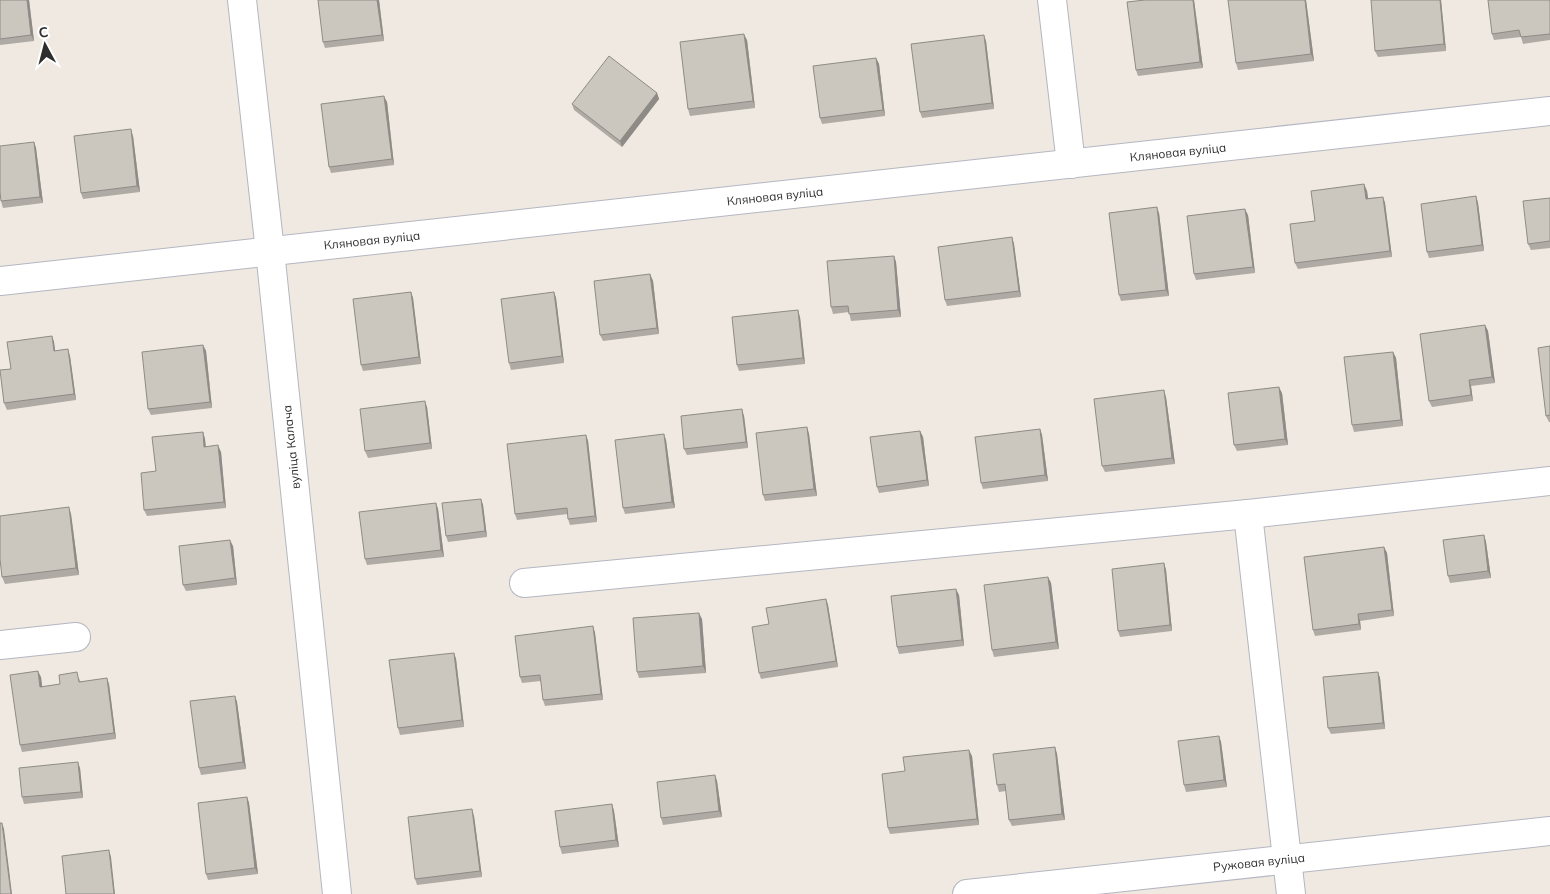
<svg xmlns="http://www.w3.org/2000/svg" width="1550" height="894" viewBox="0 0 1550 894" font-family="Mulish,sans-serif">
<rect width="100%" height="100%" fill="#efe9e1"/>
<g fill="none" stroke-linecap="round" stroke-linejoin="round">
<g stroke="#b4b7c1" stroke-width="30">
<g id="minor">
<polyline points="242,0 270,251 337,894"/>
<polyline points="1052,0 1071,164"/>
<polyline points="0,281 1550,111"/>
<polyline points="1248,514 1291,894"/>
<polyline points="524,583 1248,514 1550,481"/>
<polyline points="0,645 76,637"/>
<polyline points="967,894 1550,831"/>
</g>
</g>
<use href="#minor" stroke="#fff" stroke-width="28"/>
</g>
<g fill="#afaba4">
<polygon points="0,0 29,0 34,41 0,45"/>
<polygon points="379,0 384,41 325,48 323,42"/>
<polygon points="1145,0 1194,0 1203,68 1138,76 1136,70"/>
<polygon points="1306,0 1314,61 1238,70 1236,63"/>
<polygon points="1441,0 1446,51 1378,57 1375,51"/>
<polygon points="1550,0 1550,40 1523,44 1521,37 1494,40 1492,34"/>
<polygon points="747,40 755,108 690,116 688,109"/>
<polygon points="986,41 994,109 922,118 920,112"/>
<polygon points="876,58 879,64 885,116 822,124 820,118"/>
<polygon points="657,93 659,99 622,147 574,110 572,104"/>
<polygon points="387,102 394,165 331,173 329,167"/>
<polygon points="133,136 140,192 83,199 81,193"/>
<polygon points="34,142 36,148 43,203 3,208 1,201"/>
<polygon points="1364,184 1367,191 1368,198 1383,197 1385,203 1392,257 1298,269 1295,263 1315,221"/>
<polygon points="1476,196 1478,203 1484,251 1429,258 1427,252"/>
<polygon points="1550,198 1550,248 1531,250 1528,244"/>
<polygon points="1159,213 1169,296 1121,301 1119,295"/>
<polygon points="1248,215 1255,273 1196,280 1194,274"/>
<polygon points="1012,237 1014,244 1021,297 947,306 945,300"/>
<polygon points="894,256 896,262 901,317 851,321 849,312 833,314 831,307"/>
<polygon points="650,274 653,281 659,334 603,341 600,335"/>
<polygon points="411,292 413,298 421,364 363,371 361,365"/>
<polygon points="554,292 556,298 564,363 511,370 509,363"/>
<polygon points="800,317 805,364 739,371 737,365"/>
<polygon points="1485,325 1488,331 1495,383 1471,386 1473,401 1432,407 1429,401"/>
<polygon points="52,336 54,342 55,351 70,356 76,400 7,410 4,403 11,369"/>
<polygon points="203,345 206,351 212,408 151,415 148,409"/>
<polygon points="1550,346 1550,422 1549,422 1546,416"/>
<polygon points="1393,352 1396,358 1403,426 1354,432 1352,425"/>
<polygon points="1282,393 1288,445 1237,451 1234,445"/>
<polygon points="1166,397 1175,464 1105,472 1102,466"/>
<polygon points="427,407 432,449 368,458 365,451"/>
<polygon points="744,416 748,448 687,455 684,449"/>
<polygon points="807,427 809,434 817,496 765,501 763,495"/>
<polygon points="1040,429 1042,435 1048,481 983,489 981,483"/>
<polygon points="920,431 923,437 929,486 879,493 877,487"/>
<polygon points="203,432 205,439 206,447 221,452 226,508 147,516 144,510 156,471"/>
<polygon points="586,435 588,441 597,522 570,525 568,519 568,514 517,520 515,514"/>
<polygon points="666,440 675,508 625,514 623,508"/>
<polygon points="481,499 483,505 487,537 448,542 446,536"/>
<polygon points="436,503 438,509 444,557 367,565 365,559"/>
<polygon points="71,514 79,575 5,584 2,577"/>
<polygon points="1484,535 1486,542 1491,578 1450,583 1448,576"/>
<polygon points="233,546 237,585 186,591 183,585"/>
<polygon points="1384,547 1387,553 1394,616 1360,621 1361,630 1315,636 1313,630"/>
<polygon points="1164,563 1166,570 1172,631 1120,637 1118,631"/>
<polygon points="1048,577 1051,583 1059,649 994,657 992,650"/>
<polygon points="959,595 964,646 899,654 897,647"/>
<polygon points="826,599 828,605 838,667 761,679 759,673 769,624"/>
<polygon points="702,619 706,673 639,678 637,672"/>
<polygon points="593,626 595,633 603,700 545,706 543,700 541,681 522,683 520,677"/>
<polygon points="454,653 456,659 464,727 400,735 398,728"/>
<polygon points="1378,672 1380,678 1385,729 1331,734 1328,728"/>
<polygon points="41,677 42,687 60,684 79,678 80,681 109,684 116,739 22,752 20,745"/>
<polygon points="235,696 237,702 246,769 201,775 199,768"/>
<polygon points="1219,736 1221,742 1227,787 1186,792 1184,785"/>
<polygon points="1055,747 1057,754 1065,820 1012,826 1009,820 1006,791 999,792 997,785"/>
<polygon points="972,756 979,825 890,834 888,828 905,771"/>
<polygon points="80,768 83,798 24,804 22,797"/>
<polygon points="715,775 717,781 722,817 663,825 661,818"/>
<polygon points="247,797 249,803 258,874 208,880 206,874"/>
<polygon points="612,804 614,811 619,847 562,854 560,847"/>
<polygon points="474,816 482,877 417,885 415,879"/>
</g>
<g fill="#8e8b86">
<polygon points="27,0 29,0 34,41 31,35"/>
<polygon points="377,0 379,0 384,41 382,35"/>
<polygon points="1193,0 1194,0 1203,68 1200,62"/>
<polygon points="1305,0 1306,0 1314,61 1311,54"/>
<polygon points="1440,0 1441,0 1446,51 1444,44"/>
<polygon points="744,34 747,40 755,108 753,101"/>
<polygon points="984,35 986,41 994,109 992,103"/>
<polygon points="876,58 879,64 885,116 883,110"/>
<polygon points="657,93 659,99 622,147 620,141"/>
<polygon points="384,96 387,102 394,165 392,159"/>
<polygon points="131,129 133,136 140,192 137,186"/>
<polygon points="34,142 36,148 43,203 40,197"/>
<polygon points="1364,184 1367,191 1369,205 1366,199"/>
<polygon points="1476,196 1478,203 1484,251 1482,245"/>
<polygon points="1383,197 1385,203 1392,257 1390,251"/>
<polygon points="1157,207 1159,213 1169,296 1166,290"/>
<polygon points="1245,209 1248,215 1255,273 1253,267"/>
<polygon points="1012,237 1014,244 1021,297 1019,291"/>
<polygon points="894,256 896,262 901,317 898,310"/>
<polygon points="650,274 653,281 659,334 657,328"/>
<polygon points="411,292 413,298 421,364 419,357"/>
<polygon points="554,292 556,298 564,363 562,356"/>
<polygon points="798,310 800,317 805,364 803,358"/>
<polygon points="1485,325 1488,331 1495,383 1492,377"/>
<polygon points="52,336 54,342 56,357 54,351"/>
<polygon points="203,345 206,351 212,408 210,402"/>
<polygon points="68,349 70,356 76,400 74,394"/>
<polygon points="1393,352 1396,358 1403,426 1401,420"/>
<polygon points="1469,380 1471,386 1473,401 1471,395"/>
<polygon points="1279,387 1282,393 1288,445 1285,439"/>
<polygon points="1164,390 1166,397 1175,464 1172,458"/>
<polygon points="425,401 427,407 432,449 430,443"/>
<polygon points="742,409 744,416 748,448 746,442"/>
<polygon points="807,427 809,434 817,496 814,489"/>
<polygon points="1040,429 1042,435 1048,481 1045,475"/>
<polygon points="920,431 923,437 929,486 927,480"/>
<polygon points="203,432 205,439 206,453 204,447"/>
<polygon points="664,434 666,440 675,508 672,502"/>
<polygon points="586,435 588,441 597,522 595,516"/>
<polygon points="218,445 221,452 226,508 224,502"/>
<polygon points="481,499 483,505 487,537 485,531"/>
<polygon points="436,503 438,509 444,557 441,550"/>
<polygon points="69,507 71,514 79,575 76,568"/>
<polygon points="1484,535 1486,542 1491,578 1488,571"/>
<polygon points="230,540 233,546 237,585 235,578"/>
<polygon points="1384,547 1387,553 1394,616 1392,610"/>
<polygon points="1164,563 1166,570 1172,631 1170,625"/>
<polygon points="1048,577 1051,583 1059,649 1056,642"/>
<polygon points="956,589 959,595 964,646 962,640"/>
<polygon points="826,599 828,605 838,667 836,661"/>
<polygon points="699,613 702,619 706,673 703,666"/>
<polygon points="1358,614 1360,621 1361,630 1359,624"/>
<polygon points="593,626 595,633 603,700 601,694"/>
<polygon points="454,653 456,659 464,727 462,720"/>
<polygon points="38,671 41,677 43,693 40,687"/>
<polygon points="1378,672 1380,678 1385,729 1383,723"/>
<polygon points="107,678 109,684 116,739 114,733"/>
<polygon points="235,696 237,702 246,769 243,762"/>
<polygon points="1219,736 1221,742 1227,787 1224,780"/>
<polygon points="1055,747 1057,754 1065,820 1062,814"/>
<polygon points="969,750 972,756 979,825 977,819"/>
<polygon points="78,762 80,768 83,798 81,792"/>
<polygon points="715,775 717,781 722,817 719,811"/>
<polygon points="247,797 249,803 258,874 255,868"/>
<polygon points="612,804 614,811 619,847 616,840"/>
<polygon points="472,809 474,816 482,877 480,871"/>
<polygon points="2,823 4,829 12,894 11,894"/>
<polygon points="109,850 111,857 115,894 114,894"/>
</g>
<g fill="#cbc7bf" stroke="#8e8b86">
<polygon points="0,0 27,0 31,35 0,39"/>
<polygon points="318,0 377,0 382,35 323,42"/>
<polygon points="1145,0 1193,0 1200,62 1136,70 1127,2"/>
<polygon points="1228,0 1305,0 1311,54 1236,63"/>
<polygon points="1371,0 1440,0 1444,44 1375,51"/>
<polygon points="1488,0 1550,0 1550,34 1521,37 1519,30 1492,34"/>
<polygon points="744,34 753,101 688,109 680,42"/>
<polygon points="984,35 992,103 920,112 911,44"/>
<polygon points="609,56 657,93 620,141 572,104"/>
<polygon points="876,58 883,110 820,118 813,66"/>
<polygon points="384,96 392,159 329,167 321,104"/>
<polygon points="131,129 137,186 81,193 74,136"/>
<polygon points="34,142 40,197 1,201 0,192 0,146"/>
<polygon points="1364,184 1366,199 1383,197 1390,251 1295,263 1290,224 1315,221 1311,191"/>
<polygon points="1476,196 1482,245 1427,252 1421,204"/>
<polygon points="1550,198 1550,241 1528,244 1523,201"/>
<polygon points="1157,207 1166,290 1119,295 1109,213"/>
<polygon points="1245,209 1253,267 1194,274 1187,216"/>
<polygon points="1012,237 1019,291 945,300 938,247"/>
<polygon points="894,256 898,310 849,314 848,306 831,307 827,261"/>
<polygon points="650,274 657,328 600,335 594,281"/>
<polygon points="411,292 419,357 361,365 353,299"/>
<polygon points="554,292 562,356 509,363 501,299"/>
<polygon points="798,310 803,358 737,365 732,317"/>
<polygon points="1485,325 1492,377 1469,380 1471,395 1429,401 1420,334"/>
<polygon points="52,336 54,351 68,349 74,394 4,403 0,370 11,369 7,342"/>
<polygon points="203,345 210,402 148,409 142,352"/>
<polygon points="1550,346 1550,415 1546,416 1538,348"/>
<polygon points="1393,352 1401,420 1352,425 1344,357"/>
<polygon points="1279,387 1285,439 1234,445 1228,393"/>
<polygon points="1164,390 1172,458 1102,466 1094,399"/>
<polygon points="425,401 430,443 365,451 360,409"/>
<polygon points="742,409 746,442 684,449 681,416"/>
<polygon points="807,427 814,489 763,495 756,433"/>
<polygon points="1040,429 1045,475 981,483 975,437"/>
<polygon points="920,431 927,480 877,487 870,437"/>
<polygon points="203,432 204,447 218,445 224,502 144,510 141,473 156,471 152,437"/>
<polygon points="664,434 672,502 623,508 615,440"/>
<polygon points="586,435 595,516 568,519 567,508 515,514 507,444"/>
<polygon points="481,499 485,531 446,536 442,503"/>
<polygon points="436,503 441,550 365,559 359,512"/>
<polygon points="69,507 76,568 2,577 0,559 0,516"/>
<polygon points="1484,535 1488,571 1448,576 1443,540"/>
<polygon points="230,540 235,578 183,585 179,546"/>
<polygon points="1384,547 1392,610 1358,614 1359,624 1313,630 1304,557"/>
<polygon points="1164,563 1170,625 1118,631 1112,569"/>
<polygon points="1048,577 1056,642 992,650 984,585"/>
<polygon points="956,589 962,640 897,647 891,596"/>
<polygon points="826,599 836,661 759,673 752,627 769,624 766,608"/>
<polygon points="699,613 703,666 637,672 633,618"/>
<polygon points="593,626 601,694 543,700 540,675 520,677 515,636"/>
<polygon points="454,653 462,720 398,728 389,660"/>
<polygon points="38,671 40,687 60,684 59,675 77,672 79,682 107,678 114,733 20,745 10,675"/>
<polygon points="1378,672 1383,723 1328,728 1323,677"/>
<polygon points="235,696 243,762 199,768 190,701"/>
<polygon points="1219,736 1224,780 1184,785 1178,741"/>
<polygon points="1055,747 1062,814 1009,820 1005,784 997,785 993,754"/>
<polygon points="969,750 977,819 888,828 882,774 905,771 903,757"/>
<polygon points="78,762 81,792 22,797 19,768"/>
<polygon points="715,775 719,811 661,818 657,782"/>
<polygon points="247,797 255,868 206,874 198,803"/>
<polygon points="612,804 616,840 560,847 555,811"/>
<polygon points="472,809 480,871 415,879 408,817"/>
<polygon points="0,823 2,823 11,894 0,894"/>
<polygon points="109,850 114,894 66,894 62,856"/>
</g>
<g text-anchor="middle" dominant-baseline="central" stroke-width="4" stroke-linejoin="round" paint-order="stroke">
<g font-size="12" fill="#2e2e2e" stroke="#fff">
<text transform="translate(1178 152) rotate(-6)">Кляновая вуліца</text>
<text transform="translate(775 196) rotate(-6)">Кляновая вуліца</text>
<text transform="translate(372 240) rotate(-6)">Кляновая вуліца</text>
<text transform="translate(291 447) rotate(-96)">вуліца Калача</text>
<text transform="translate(1259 862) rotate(-6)">Ружовая вуліца</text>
</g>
</g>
<g transform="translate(45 45) rotate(353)" stroke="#ffffff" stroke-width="4" paint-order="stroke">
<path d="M0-4L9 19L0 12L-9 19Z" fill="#2e2e2e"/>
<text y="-8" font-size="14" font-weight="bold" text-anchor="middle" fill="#2e2e2e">С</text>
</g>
</svg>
